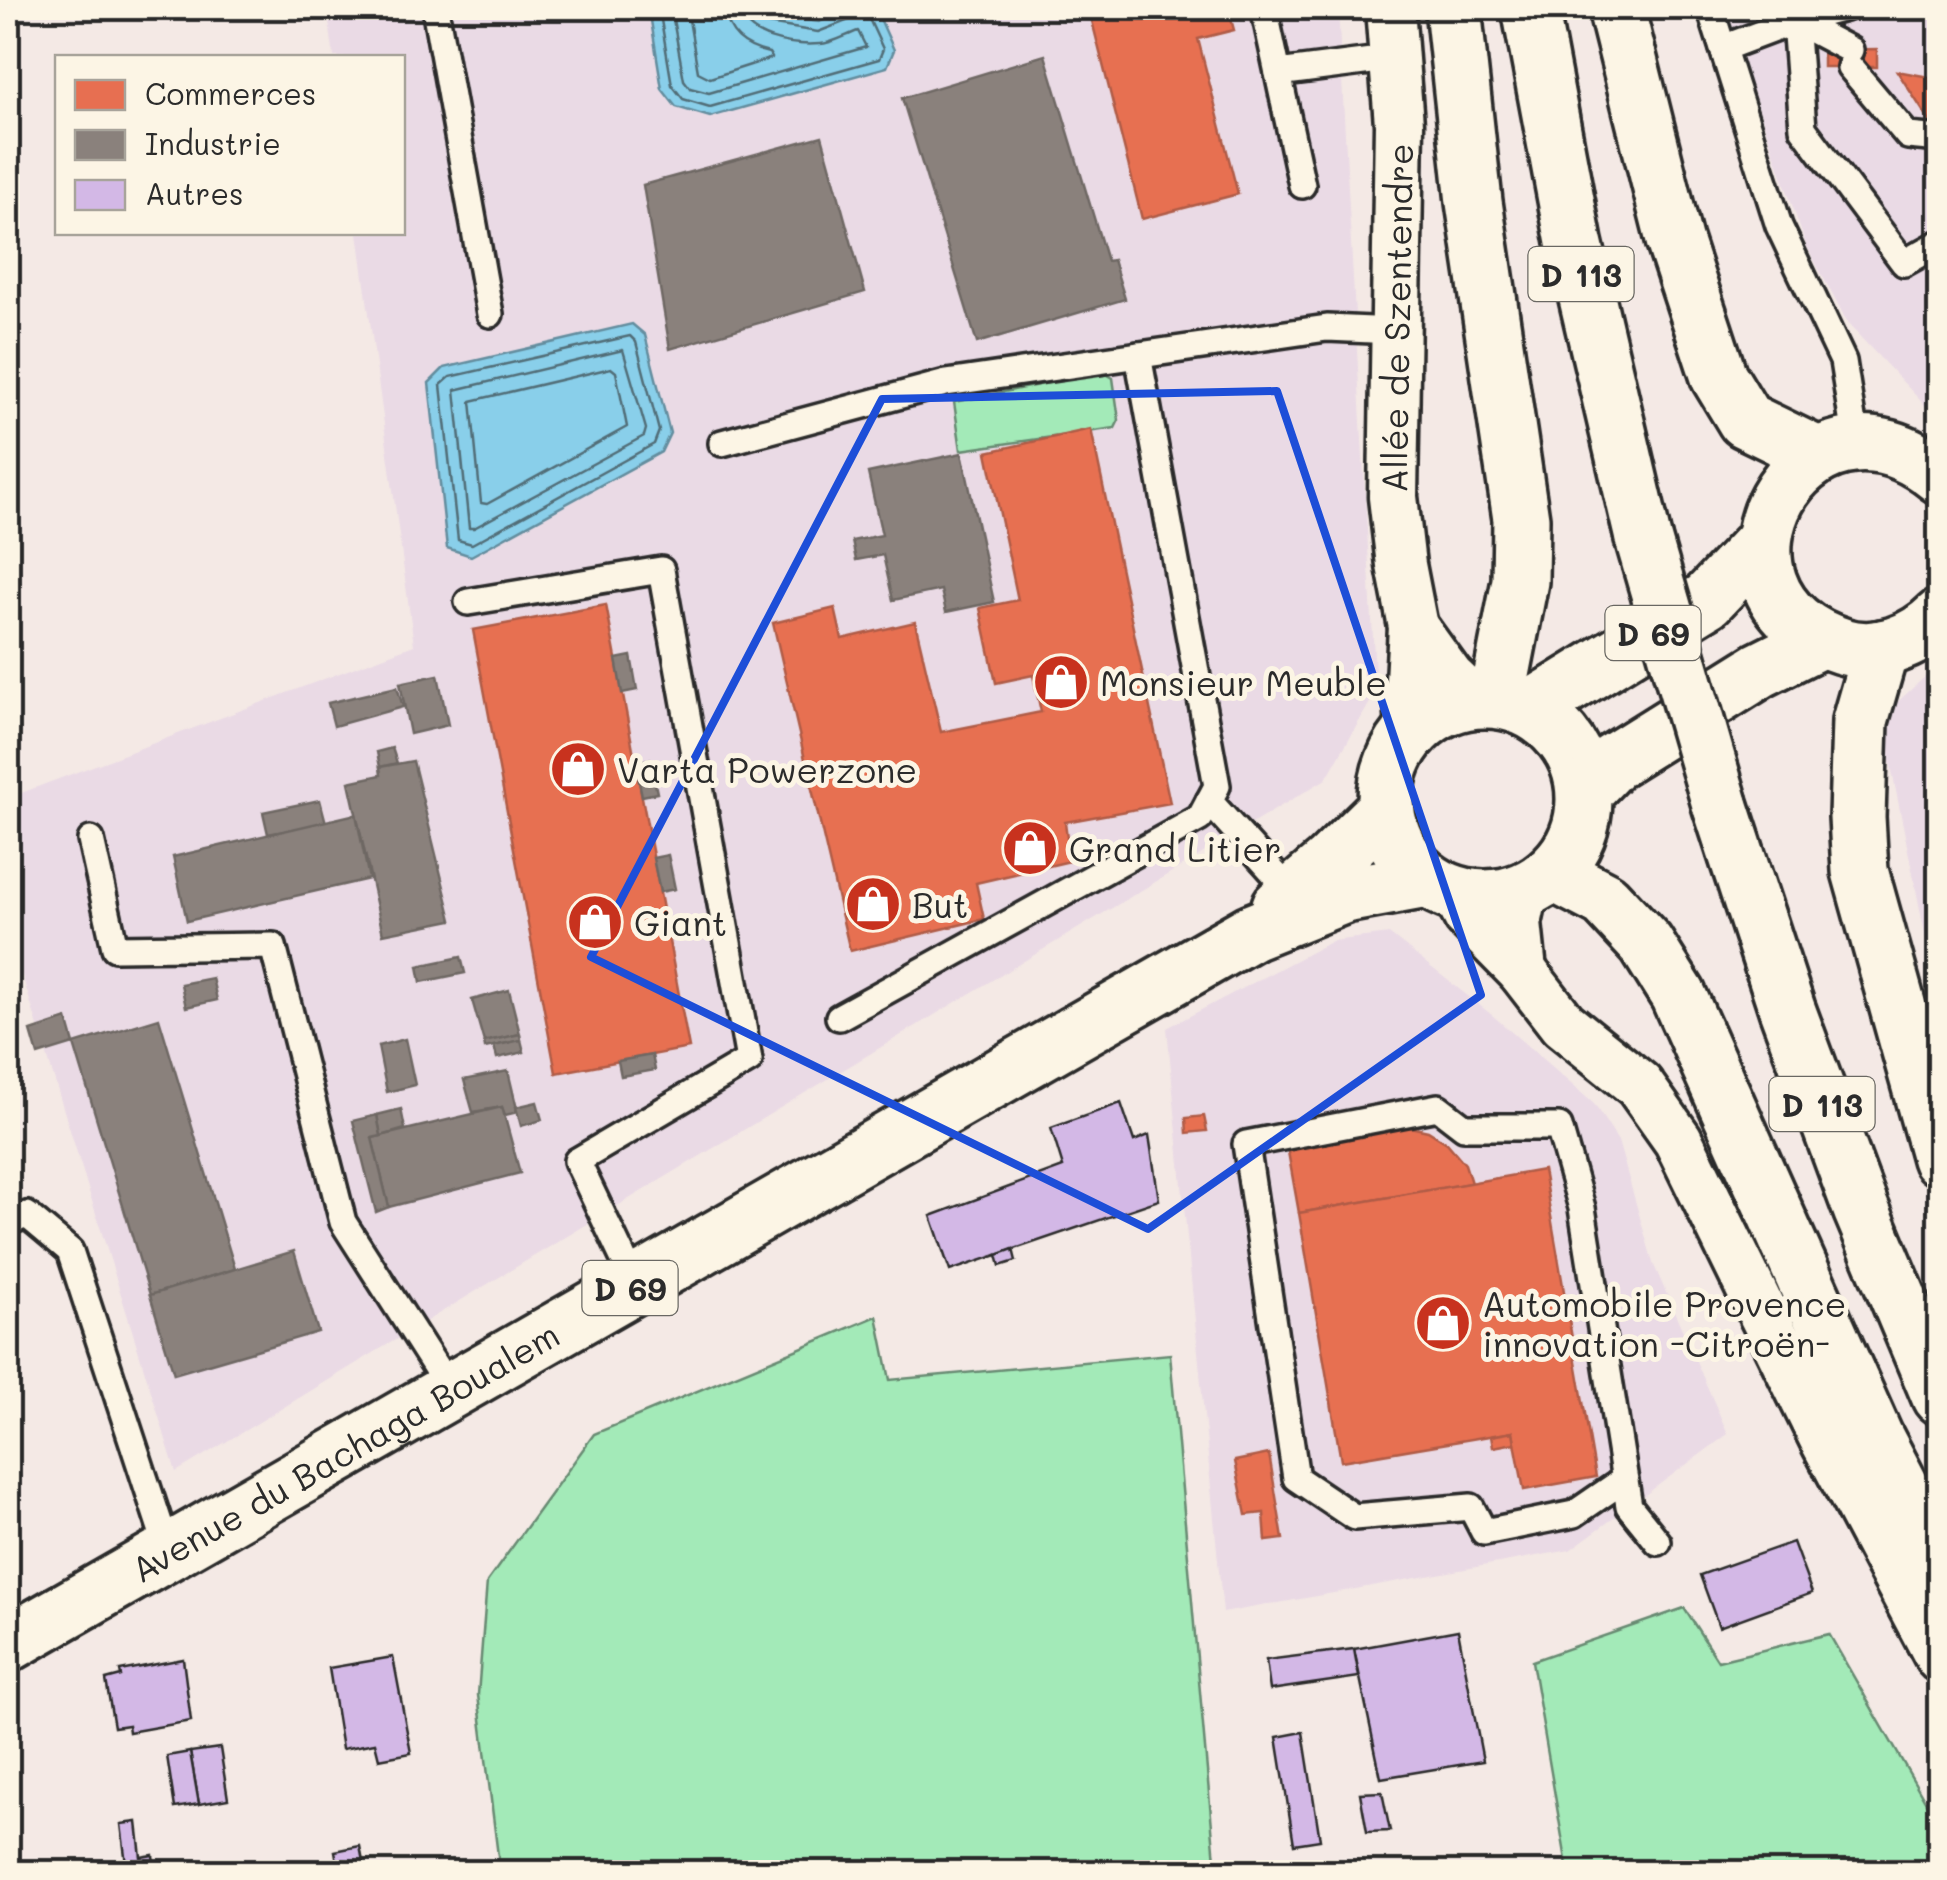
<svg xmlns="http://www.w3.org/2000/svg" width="1947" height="1880" viewBox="0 0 1947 1880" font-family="Mali,sans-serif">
<rect width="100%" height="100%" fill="#f4e9e5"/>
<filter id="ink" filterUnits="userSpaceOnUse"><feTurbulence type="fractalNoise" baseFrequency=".01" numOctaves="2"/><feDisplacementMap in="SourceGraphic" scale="20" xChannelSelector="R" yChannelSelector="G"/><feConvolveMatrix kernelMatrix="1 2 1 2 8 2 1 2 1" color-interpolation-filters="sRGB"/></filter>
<g filter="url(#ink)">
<g fill="#eadae5">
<polygon points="327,8 1338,8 1376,692 1326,779 176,1472 8,930 8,798 414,645 358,233 402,232 402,58 334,57"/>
<polygon points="1724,8 1939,8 1940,416 1937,418 1848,324 1806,245"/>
<polygon points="1939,664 1939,1003 1881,717"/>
<polygon points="1389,934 1492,1015 1594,1104 1618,1141 1653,1263 1728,1434 1570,1550 1223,1613 1167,1028 1332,941"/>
</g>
<g fill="#a3eab8" stroke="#678a72" stroke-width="2.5">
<polygon points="1103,372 1113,378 1119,420 1115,428 961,450 954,402"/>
<polygon points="877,1316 890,1380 1170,1354 1216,1872 500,1872 478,1695 487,1582 594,1434"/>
<polygon points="1684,1608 1718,1661 1829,1634 1939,1825 1939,1872 1568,1872 1532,1661"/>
</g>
<g fill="#89cfea" stroke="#638d9e" stroke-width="2.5">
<polygon points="649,8 760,8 766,14 819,22 854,8 868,8 878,14 894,50 887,67 710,117 676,107 662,89"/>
<polygon points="632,324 645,335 670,433 661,452 471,556 447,548 429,383 444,368"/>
</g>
<g fill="#e76f51" stroke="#af5b46" stroke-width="2.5">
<polygon points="1096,8 1228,8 1234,30 1198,39 1238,194 1142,219 1089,9"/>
<polygon points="1877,49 1877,67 1823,67 1823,50"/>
<polygon points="1897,71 1940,79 1940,137"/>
<polygon points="1091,429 1170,803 1065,822 1070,861 976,883 984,919 850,951 773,623 835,608 842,639 915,622 941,732 1041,712 1033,675 996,683 980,608 1018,600 987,452"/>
<polygon points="606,605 689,1048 556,1073 473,630"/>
<polygon points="1204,1116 1207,1131 1187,1133 1186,1118"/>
<polygon points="1410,1127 1428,1131 1447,1143 1465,1164 1471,1183 1299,1213 1287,1146"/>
<polygon points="1543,1170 1596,1477 1524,1490 1513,1432 1341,1461 1299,1213"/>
<polygon points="1513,1432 1515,1443 1493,1447 1491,1436"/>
<polygon points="1269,1454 1283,1539 1266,1541 1264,1513 1246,1515 1235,1461"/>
</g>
<g fill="#8a817c" stroke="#6e6764" stroke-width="2.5">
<polygon points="1045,55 1107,261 1113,260 1125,299 977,343 902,98"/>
<polygon points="822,136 865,292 670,349 643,185"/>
<polygon points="962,453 994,602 946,612 941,590 893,600 883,555 856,560 852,541 882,535 868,473"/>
<polygon points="631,656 637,690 622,693 616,659"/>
<polygon points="438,675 448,725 410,734 400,683"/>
<polygon points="397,687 403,707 334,726 328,703"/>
<polygon points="392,748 397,763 380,767 377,752"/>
<polygon points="650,759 657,793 642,796 635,762"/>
<polygon points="413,761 452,920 383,934 349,782 381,775 380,767"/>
<polygon points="320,800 326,823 268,834 263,812"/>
<polygon points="356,814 369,879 187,921 173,857"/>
<polygon points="668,855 675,889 660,892 653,858"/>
<polygon points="461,957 465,973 421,982 418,966"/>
<polygon points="212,978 217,1000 186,1007 181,984"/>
<polygon points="509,990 520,1034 484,1042 472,1000"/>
<polygon points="159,1018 235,1269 150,1295 74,1044"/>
<polygon points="67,1019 74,1044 38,1055 31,1031"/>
<polygon points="520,1034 521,1040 485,1048 484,1042"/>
<polygon points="405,1039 415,1085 387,1092 378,1046"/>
<polygon points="521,1040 524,1052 497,1058 494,1046"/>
<polygon points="652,1055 655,1070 621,1076 618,1061"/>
<polygon points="508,1071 517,1109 514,1113 505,1115 502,1107 473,1112 464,1080"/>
<polygon points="537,1102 542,1120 521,1126 516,1107"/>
<polygon points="502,1107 520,1173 389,1207 372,1138"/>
<polygon points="401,1109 405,1129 381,1136 377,1115"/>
<polygon points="377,1115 381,1136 372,1138 389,1207 376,1212 353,1121"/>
<polygon points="294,1251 318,1332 174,1374 150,1295"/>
</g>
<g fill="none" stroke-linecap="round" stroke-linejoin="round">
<g stroke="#516d77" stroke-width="2.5">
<polyline points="659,8 672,85 683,99 710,107 879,59 883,49 864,8"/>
<path d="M671 8 684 80 690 88 709 93 866 47 858 31C846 35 832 44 820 44 793 46 742 39 741 8"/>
<path d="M687 8 698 72 710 78 772 58 769 53C744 47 727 35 725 8"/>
<polyline points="753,8 755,16 762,23 818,32 849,20 854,8"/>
<polygon points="630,336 636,342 659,431 654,444 472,544 458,540 441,385 450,377"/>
<polygon points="623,350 646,429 644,436 474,528 469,528 455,390"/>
<polygon points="611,368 616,372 627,427 487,504 481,503 471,401"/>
</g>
</g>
<g fill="#d3b8e6" stroke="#2b2b2b" stroke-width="2.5">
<polygon points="1121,1103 1134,1141 1149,1135 1159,1200 950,1271 931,1216 1063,1167 1051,1128"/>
<polygon points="1013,1249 1016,1261 1000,1266 997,1255"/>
<polygon points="1793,1542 1812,1593 1719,1627 1700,1575"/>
<polygon points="1458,1630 1483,1761 1381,1778 1354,1649"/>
<polygon points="1354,1649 1359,1677 1270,1690 1266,1660"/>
<polygon points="393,1657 411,1753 379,1759 375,1743 342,1749 329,1668"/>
<polygon points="183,1659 191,1721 129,1732 128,1725 114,1727 106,1680 121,1676 120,1671"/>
<polygon points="1303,1732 1320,1840 1294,1844 1277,1737"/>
<polygon points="220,1748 228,1799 199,1804 190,1752"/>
<polygon points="190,1752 199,1804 175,1808 167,1756"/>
<polygon points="1382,1792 1390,1831 1367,1832 1360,1793"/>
<polygon points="137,1822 141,1857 153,1855 155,1872 127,1872 121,1824"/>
<polygon points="360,1846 365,1872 339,1872 335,1851"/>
</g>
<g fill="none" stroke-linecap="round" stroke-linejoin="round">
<g stroke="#2b2b2b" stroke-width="32">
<g id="lane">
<polyline points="435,8 490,314"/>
<polyline points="1264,8 1302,185"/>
<polyline points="1710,8 1779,226 1843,361 1856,444"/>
<polyline points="1795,21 1803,128 1904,263 1940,243"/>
<polyline points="1795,21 1850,50"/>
<polyline points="1723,48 1795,21 1845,8"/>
<polyline points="1850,67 1908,136 1940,139"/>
<polyline points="1278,73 1395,58"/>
<polyline points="722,443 946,383 1327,328 1395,331"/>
<polyline points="468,602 661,570 749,1060 577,1161 636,1285"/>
<polyline points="1209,801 1293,894"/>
<polyline points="91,840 115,948 273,946 343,1222 451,1391"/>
<polyline points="839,1017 1200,818 1217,786 1138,355"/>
<polyline points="8,1222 27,1215 70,1251 169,1553"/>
<polyline points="1625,1479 1574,1514 1484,1532 1471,1507 1354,1517 1296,1478 1246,1144 1438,1107 1464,1127 1559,1127 1582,1208 1629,1506 1658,1542"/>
</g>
</g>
<g stroke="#2b2b2b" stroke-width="55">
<g id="street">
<polyline points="1390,8 1399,124 1393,497 1401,565 1413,627 1409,699 1411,732"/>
<polyline points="1413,627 1449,677 1473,700"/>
<polyline points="1457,895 1468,916 1522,971 1563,1024 1639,1085 1678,1140 1825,1441 1940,1658"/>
<polyline points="1522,971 1517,923 1524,891"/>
</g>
</g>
<g stroke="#2b2b2b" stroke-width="62">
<g id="primary">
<polyline points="1453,8 1474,202 1521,519 1520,581 1497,700"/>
<polyline points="1530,8 1574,242 1643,538"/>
<polyline points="1616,8 1674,240 1719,377 1745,420 1817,455"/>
<path d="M1940 476C1800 361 1679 594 1842 646 1877 657 1915 642 1940 617"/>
<polyline points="1881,648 1860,721 1857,817 1860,871 1940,1158"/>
<circle cx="1485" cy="799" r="99"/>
<polyline points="1530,709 1707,600 1763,541"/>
<polyline points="1585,791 1613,762 1760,670 1822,639"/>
<polyline points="1720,804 1787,1009 1861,1209 1940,1397"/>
<polyline points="1553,873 1605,900 1646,944 1678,995 1875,1437 1940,1562"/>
<polyline points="1280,906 1328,865 1386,808"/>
<path id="s1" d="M8 1644 1252 932 1345 895 1427 880"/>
</g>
</g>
<use href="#lane" stroke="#fcf5e5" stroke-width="25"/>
<use href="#street" stroke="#fcf5e5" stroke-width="48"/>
<use href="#primary" stroke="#fcf5e5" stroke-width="55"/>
<g stroke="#2b2b2b" stroke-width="62" stroke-linecap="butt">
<polyline id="primary-bridge" points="1643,538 1720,804"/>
</g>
<use href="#primary-bridge" stroke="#fcf5e5" stroke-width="55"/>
</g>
</g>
<path fill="none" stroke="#1d4ed8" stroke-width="8" stroke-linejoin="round" d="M1277 391 1481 995 1148 1229 591 957 882 399Z"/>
<defs>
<g id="shop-disc" transform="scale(2.875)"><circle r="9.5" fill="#c8321e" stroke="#fcf5e5"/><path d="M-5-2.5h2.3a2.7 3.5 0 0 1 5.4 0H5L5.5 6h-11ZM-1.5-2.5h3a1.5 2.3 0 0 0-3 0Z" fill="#fff"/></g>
</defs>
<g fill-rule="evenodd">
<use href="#shop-disc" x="1061" y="682"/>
<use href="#shop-disc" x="578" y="769"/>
<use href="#shop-disc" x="1030" y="848"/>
<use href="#shop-disc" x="873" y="904"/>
<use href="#shop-disc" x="595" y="922"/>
<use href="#shop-disc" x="1443" y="1323"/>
</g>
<g text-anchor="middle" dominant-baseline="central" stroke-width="10" stroke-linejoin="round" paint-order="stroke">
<g fill="#fcf5e5" stroke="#6a6863" stroke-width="2.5">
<rect x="1528.5" y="247" width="105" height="54" rx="8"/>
<rect x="1605.5" y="606" width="95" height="54" rx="8"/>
<rect x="1769.5" y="1077" width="105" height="54" rx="8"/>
<rect x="582.5" y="1261" width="95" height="54" rx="8"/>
</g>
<g font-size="32" font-weight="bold" fill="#2b2b2b">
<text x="1581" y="274">D 113</text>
<text x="1653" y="633">D 69</text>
<text x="1822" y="1104">D 113</text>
<text x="630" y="1288">D 69</text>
</g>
<g font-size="35" fill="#2b2b2b" stroke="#fcf5e5">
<text transform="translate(1396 318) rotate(-89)">Allée de Szentendre</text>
<text stroke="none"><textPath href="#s1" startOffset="388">Avenue du Bachaga Boualem</textPath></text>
</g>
<g font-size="35" fill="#2b2b2b" stroke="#fcf5e5" text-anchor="start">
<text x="1100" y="682">Monsieur Meuble</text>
<text x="617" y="769">Varta Powerzone</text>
<text x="1069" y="848">Grand Litier</text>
<text x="912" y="904">But</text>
<text x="634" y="922">Giant</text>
<text x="1482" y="1303">Automobile Provence<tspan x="1482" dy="40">innovation -Citroën-</tspan></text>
</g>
</g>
<rect width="1947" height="1880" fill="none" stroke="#fcf5e5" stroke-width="40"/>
<rect x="20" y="20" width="1907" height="1840" fill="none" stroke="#2b2b2b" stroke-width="4" filter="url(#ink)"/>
<rect x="55" y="55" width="350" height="180" fill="#fcf5e5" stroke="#a8a49b" stroke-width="2.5"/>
<rect x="75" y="80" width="50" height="30" fill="#e76f51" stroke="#a8a49b" stroke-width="2.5"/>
<text x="145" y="105" font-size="30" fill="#2b2b2b">Commerces</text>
<rect x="75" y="130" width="50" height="30" fill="#8a817c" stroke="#a8a49b" stroke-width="2.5"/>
<text x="145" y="155" font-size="30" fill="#2b2b2b">Industrie</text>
<rect x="75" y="180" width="50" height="30" fill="#d3b8e6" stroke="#a8a49b" stroke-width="2.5"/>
<text x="145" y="205" font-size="30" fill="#2b2b2b">Autres</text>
</svg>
